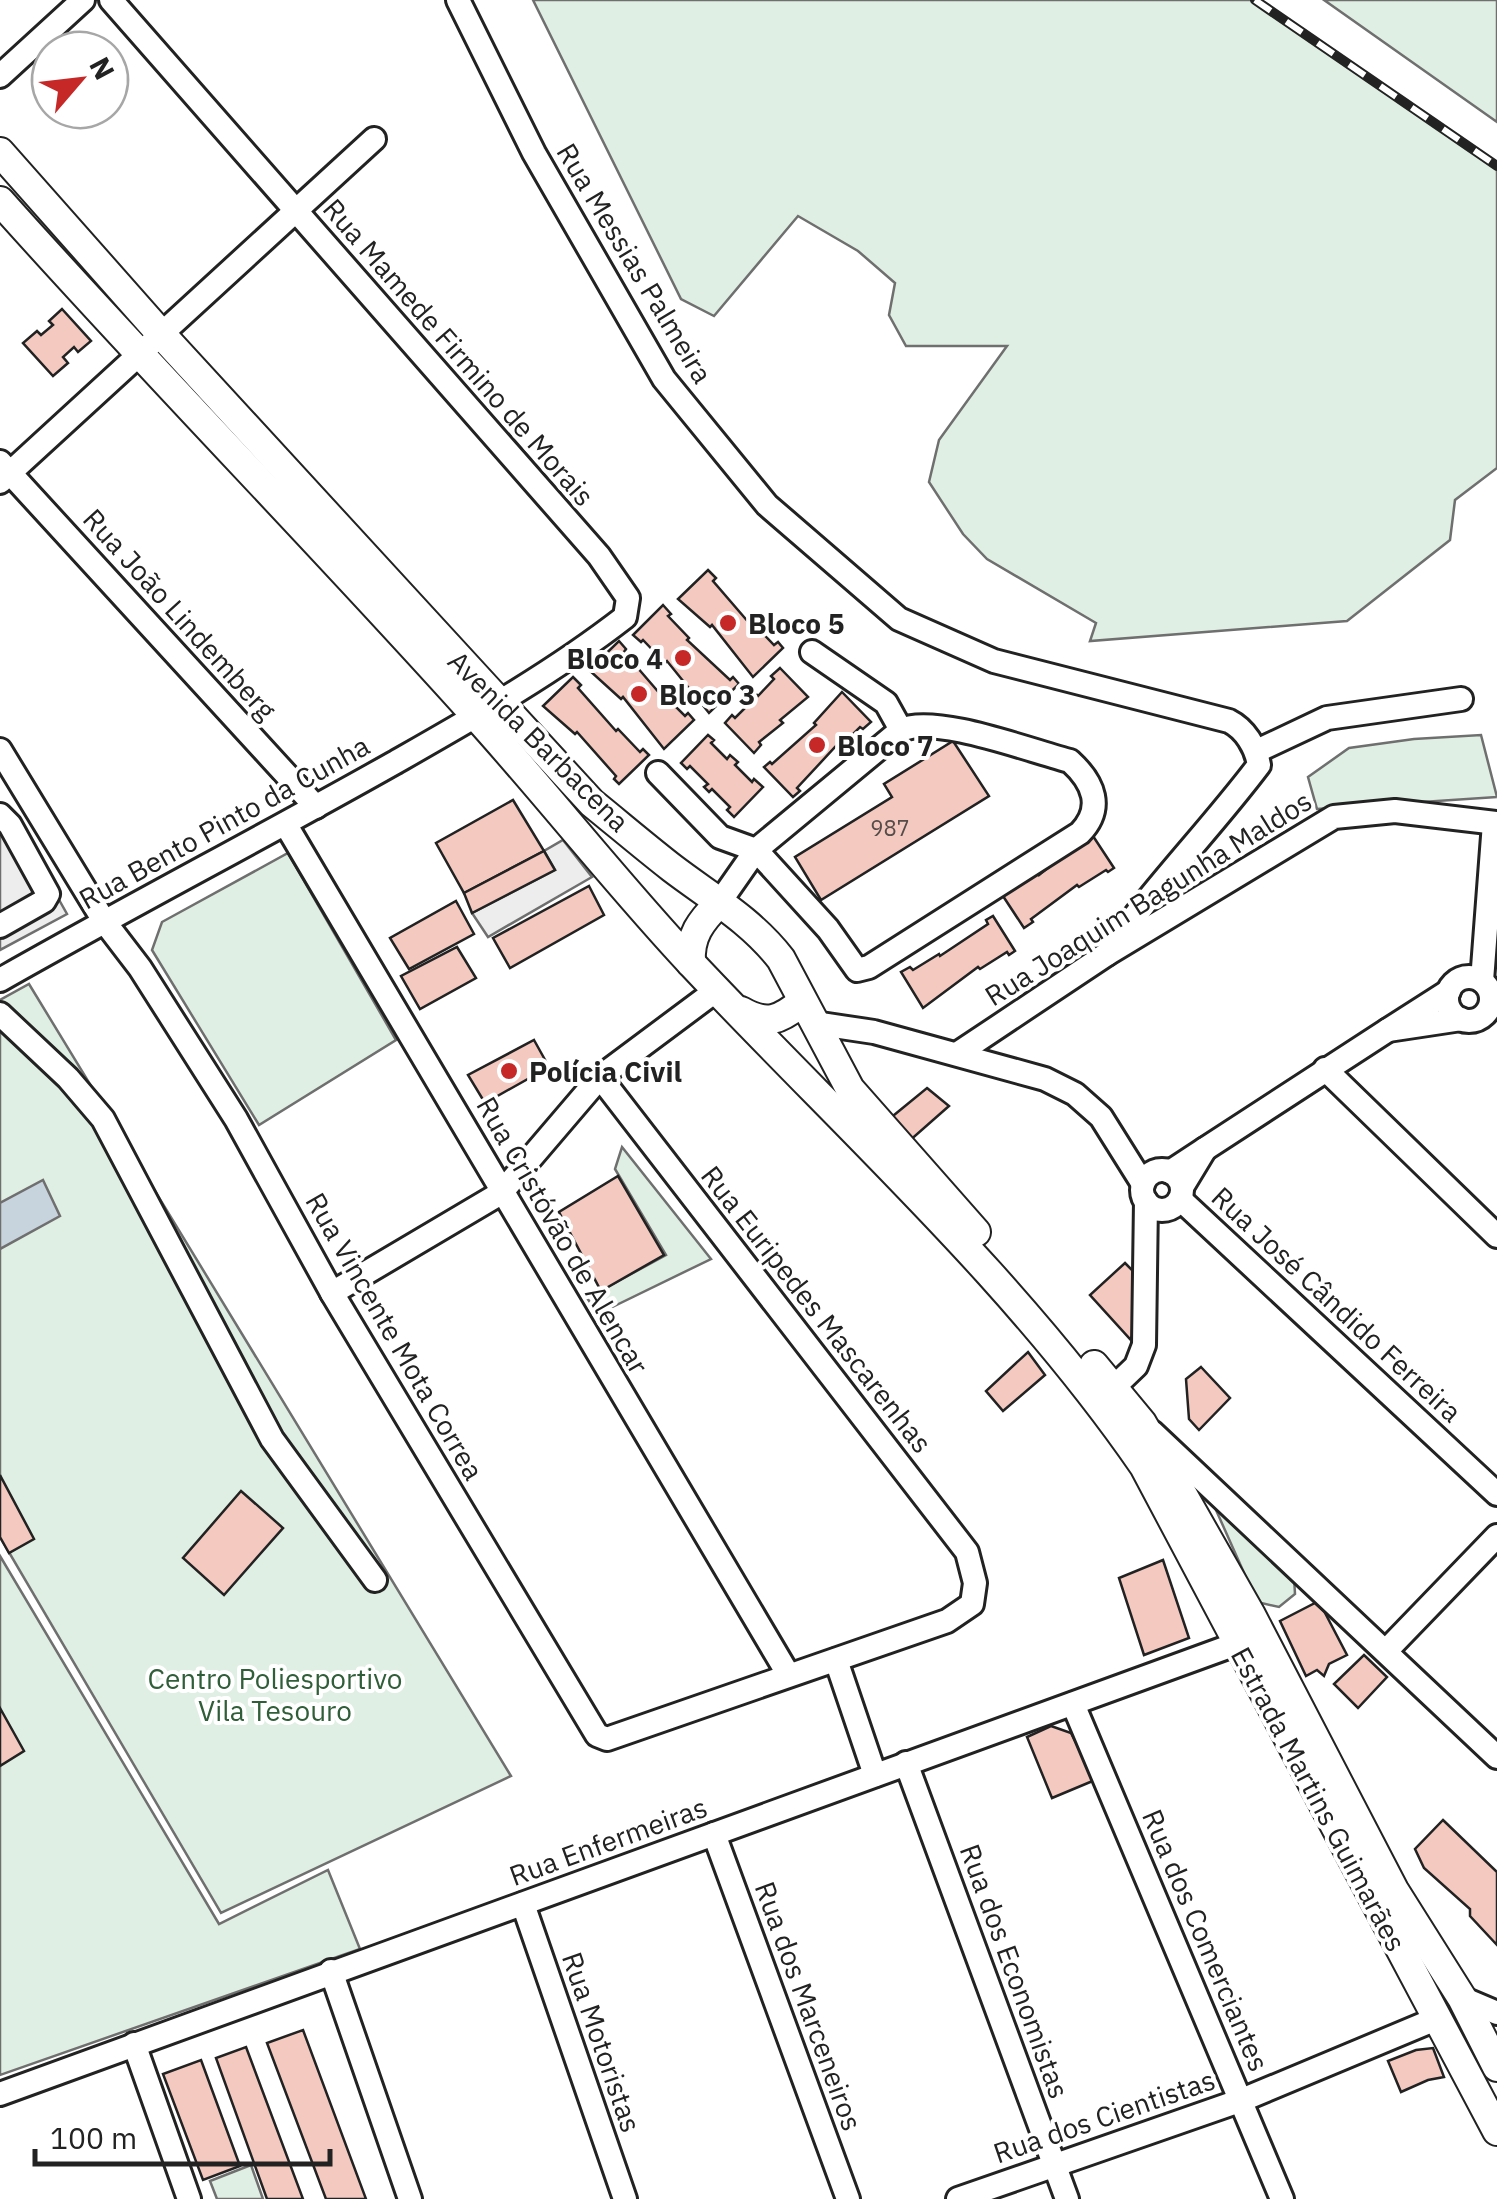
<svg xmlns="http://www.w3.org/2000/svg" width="1497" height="2199" viewBox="0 0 1497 2199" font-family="'IBM Plex Sans',sans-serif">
<rect width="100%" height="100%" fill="#fff"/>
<g fill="#e0efe3" stroke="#6f6f6f" stroke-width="2.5">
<polygon points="533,0 1254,0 1497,167 1497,468 1455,500 1450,540 1347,621 1090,641 1096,623 987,559 963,534 929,482 939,440 1007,346 906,346 889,315 895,283 858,251 798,216 714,316 681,299"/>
<polygon points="1324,0 1497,0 1497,122"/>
<polygon points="1481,735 1497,797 1317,809 1308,777 1349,748 1414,739"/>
<polygon points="288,853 396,1040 259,1125 152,950 162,922"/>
<polygon points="29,984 511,1776 221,1913 0,1537 0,1000"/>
<polygon points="622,1147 711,1259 598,1314 587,1298 666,1255 615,1169"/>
<polygon points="1208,1492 1294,1577 1295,1594 1279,1607 1257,1602"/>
<polygon points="0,1556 219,1924 328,1870 360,1949 0,2075"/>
<polygon points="251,2165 263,2199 217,2199 210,2181"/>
</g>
<g fill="#ededed" stroke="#6f6f6f" stroke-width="2.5">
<polygon points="0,832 20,862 58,898 67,914 0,950"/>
<polygon points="563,840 592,877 488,937 472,913 555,870 544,851"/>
</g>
<polygon fill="#c7d3dd" stroke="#6f6f6f" stroke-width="2.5" points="43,1180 60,1216 0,1249 0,1203"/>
<g fill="#f3c9c0" stroke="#222" stroke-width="2.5">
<polygon points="62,309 91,341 78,352 74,347 63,357 68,363 53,376 23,343 37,331 41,335 53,325 49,321"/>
<polygon points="708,570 716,578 713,581 750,624 752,622 774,645 778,642 783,648 753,677 712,625 710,627 678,599"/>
<polygon points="663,605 671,614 668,616 689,638 687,640 730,680 733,677 739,684 709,713 667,661 665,663 643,640 641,642 633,635"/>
<polygon points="619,641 626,649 624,652 661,695 663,694 685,716 688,713 694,720 664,749 623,697 621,699 589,670"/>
<polygon points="780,668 808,697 780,720 783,723 759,742 761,745 754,753 725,723 732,715 735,718 752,701 750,698 755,693 758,696 774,679 771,676"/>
<polygon points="573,677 581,685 578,688 616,731 618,729 640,752 643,749 649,755 619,784 614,779 616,776 577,732 575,734 543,706"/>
<polygon points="842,692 871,722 863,729 860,727 839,748 836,746 797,788 800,791 793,797 764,767 770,762 772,764 816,725 814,723"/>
<polygon points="708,735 714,740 711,743 727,759 730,755 738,762 735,765 752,782 754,779 763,787 734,817 727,810 730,807 712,789 709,792 704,787 708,784 690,766 687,769 681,763"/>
<polygon points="953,741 989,796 821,900 795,857 892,797 884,784"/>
<polygon points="513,800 544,851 464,893 436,843"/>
<polygon points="1091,833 1114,868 1108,872 1106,870 1079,887 1077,885 1031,919 1033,922 1024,928 1001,893 1010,887 1012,890 1038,873 1039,875"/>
<polygon points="544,851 555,870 472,913 464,893"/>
<polygon points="589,886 604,915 510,968 493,938"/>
<polygon points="456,901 474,934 409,969 390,938"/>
<polygon points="993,916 1015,951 1009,955 1007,952 980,969 978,967 923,1008 901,972 910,967 913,970 939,954 940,956 988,924 986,920"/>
<polygon points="457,947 476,978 420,1009 401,976"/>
<polygon points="534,1040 549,1067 485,1103 468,1075"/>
<polygon points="927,1088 949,1106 907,1143 888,1120"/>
<polygon points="618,1176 664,1255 601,1291 559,1212"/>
<polygon points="1125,1263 1133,1271 1135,1333 1130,1339 1090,1295"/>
<polygon points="1028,1352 1045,1375 1003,1411 986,1391"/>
<polygon points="1201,1367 1230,1398 1199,1430 1189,1419 1186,1379"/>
<polygon points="0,1475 34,1539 9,1553 0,1537"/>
<polygon points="241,1491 283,1528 224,1595 183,1558"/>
<polygon points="1163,1560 1189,1638 1144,1655 1119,1578"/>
<polygon points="1315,1603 1324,1611 1347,1655 1329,1664 1324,1676 1317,1670 1306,1676 1280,1621"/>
<polygon points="1364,1655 1387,1677 1358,1708 1334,1684"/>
<polygon points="0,1708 24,1751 0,1766"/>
<polygon points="1051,1726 1071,1733 1095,1780 1052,1798 1027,1737"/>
<polygon points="1443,1820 1497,1872 1497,1945 1470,1916 1470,1909 1424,1868 1415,1849"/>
<polygon points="303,2030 366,2199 326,2199 267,2043"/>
<polygon points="246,2047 303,2199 267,2199 216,2058"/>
<polygon points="1433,2048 1444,2077 1428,2080 1401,2092 1388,2061 1416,2050"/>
<polygon points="201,2060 240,2166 203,2180 163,2074"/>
</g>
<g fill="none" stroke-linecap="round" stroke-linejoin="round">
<g stroke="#222" stroke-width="28">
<g id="minor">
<path d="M458 0 534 153 664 379 767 505 899 619 994 661 1229 721C1245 729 1256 747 1259 765 1210 830 1153 887 1107 954"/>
<polyline points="0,76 83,0"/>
<polyline points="0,462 316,807"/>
<polyline points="0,482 374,139"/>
<polyline points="812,652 886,703 901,730"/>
<polyline points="0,750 104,921 140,968 236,1119 332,1293 597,1735 607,1739 947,1621 972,1604 975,1583 967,1552 600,1077"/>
<polyline points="1257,751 1327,718 1461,699"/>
<path d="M658 773 720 837 756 850 828 929 857 970 869 967 1080 833C1104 808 1094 783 1070 761 1031 751 934 714 901 730L756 850 719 903"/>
<polyline points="0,815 10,825 48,894 44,901 0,926"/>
<polyline points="286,825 788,1674"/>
<circle cx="1469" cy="999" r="22"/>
<path d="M0 980C130 906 263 837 394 763 473 718 553 673 625 617L628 598 599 556 111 0"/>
<polyline points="1482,981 1494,823"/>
<polyline points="1449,991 1388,1030 1461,1019"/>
<polyline points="0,1014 68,1078 103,1119 272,1439 375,1580"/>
<polyline points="814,1023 874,1032 1045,1079 1075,1094 1101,1117 1143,1184"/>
<polyline points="957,1054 1107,954 1334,817 1395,811 1497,823"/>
<polyline points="1325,1069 1497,1236"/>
<polyline points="1205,1149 1388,1030"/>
<circle cx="1162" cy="1190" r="20"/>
<polyline points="1170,1172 1205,1149 1182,1187"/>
<polyline points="1180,1199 1497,1494"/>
<polyline points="332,1293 501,1193 600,1077 718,989"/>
<polyline points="1113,1388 1136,1366 1144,1345 1146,1201"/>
<polyline points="1152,1432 1497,1757"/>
<polyline points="1386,1651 1497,1536"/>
<polyline points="836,1660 875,1775"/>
<polyline points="1073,1704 1282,2199"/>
<polyline points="906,1763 1067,2199"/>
<polyline points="714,1834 848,2199"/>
<polyline points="523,1904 625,2199"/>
<polyline points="331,1971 410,2199"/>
<polyline points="1462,1998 1497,2013"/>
<polyline points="134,2044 189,2199"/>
<polyline points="0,2094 1236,1644"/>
<polyline points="958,2199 1242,2100 1436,2019"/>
</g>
</g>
<g stroke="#222" stroke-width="32">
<g id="major">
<path d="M0 152 161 334 592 803C618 824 645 847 672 868 710 897 751 920 781 959L850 1089 976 1232"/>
<path d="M0 201C156 376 321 543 477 717 550 798 617 884 691 963 845 1127 1016 1280 1144 1466L1497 2131"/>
<path d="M691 963C689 936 701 921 719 903"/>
<path d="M741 1011C767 1026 780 1020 802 1002"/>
<polyline points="1094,1365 1142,1423 1251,1615 1394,1890 1462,1998 1497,2067"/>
</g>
</g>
<use href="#minor" stroke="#fff" stroke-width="22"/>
<use href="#major" stroke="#fff" stroke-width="28"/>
<g stroke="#222" stroke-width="10">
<polyline id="rail" points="1255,0 1497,166"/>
</g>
<use href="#rail" stroke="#fff" stroke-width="6" stroke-dasharray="19" stroke-linecap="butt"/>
</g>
<g fill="#c62828" stroke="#fff" stroke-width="4">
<circle cx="728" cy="623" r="10"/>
<circle cx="683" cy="658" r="10"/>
<circle cx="639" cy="694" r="10"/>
<circle cx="817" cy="745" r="10"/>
<circle cx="509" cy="1071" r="10"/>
</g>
<g text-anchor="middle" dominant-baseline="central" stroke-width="8" stroke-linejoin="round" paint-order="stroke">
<g font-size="22" fill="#564c4a">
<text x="890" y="827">987</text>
</g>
<g font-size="28" fill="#222" stroke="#fff">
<text transform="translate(635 263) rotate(59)">Rua Messias Palmeira</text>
<text transform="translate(459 352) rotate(49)">Rua Mamede Firmino de Morais</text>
<text transform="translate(180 614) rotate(48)">Rua João Lindemberg</text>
<text transform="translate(539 741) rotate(45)">Avenida Barbacena</text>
<text transform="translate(224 822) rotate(-29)">Rua Bento Pinto da Cunha</text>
<text transform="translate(1148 898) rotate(-32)">Rua Joaquim Bagunha Maldos</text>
<text transform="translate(563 1235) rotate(60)">Rua Cristóvão de Alencar</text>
<text transform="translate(1337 1304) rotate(43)">Rua José Cândido Ferreira</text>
<text transform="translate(817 1309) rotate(52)">Rua Euripedes Mascarenhas</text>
<text transform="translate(395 1336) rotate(60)">Rua Vincente Mota Correa</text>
<text transform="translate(1319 1799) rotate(62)">Estrada Martins Guimarães</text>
<text transform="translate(608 1841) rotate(-20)">Rua Enfermeiras</text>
<text transform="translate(1206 1940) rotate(67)">Rua dos Comerciantes</text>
<text transform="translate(1015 1971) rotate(70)">Rua dos Economistas</text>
<text transform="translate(809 2006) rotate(70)">Rua dos Marceneiros</text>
<text transform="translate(602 2042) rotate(71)">Rua Motoristas</text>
<text transform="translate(1104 2116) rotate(-19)">Rua dos Cientistas</text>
</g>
<g font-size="28" font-weight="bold" fill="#222" stroke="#fff" text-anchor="start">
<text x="748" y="623">Bloco 5</text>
<text x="663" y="658" text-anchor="end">Bloco 4</text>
<text x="659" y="694">Bloco 3</text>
<text x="837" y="745">Bloco 7</text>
<text x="529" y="1071">Polícia Civil</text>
</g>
<g font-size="28" fill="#2f5e38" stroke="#fff">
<text x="275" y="1678">Centro Poliesportivo<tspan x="275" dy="32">Vila Tesouro</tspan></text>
</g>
</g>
<g transform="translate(80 80) rotate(62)"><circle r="48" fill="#ffffff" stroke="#a7a7a7" stroke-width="2.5"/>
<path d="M0-8L18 38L0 25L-18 38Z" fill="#c62828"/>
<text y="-15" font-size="28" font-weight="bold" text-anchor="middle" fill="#222222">N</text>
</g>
<path d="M35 2149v15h295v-15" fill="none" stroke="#222222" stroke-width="5"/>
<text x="50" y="2149" font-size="30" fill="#222222" stroke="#ffffff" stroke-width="8" paint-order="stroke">100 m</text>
</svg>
